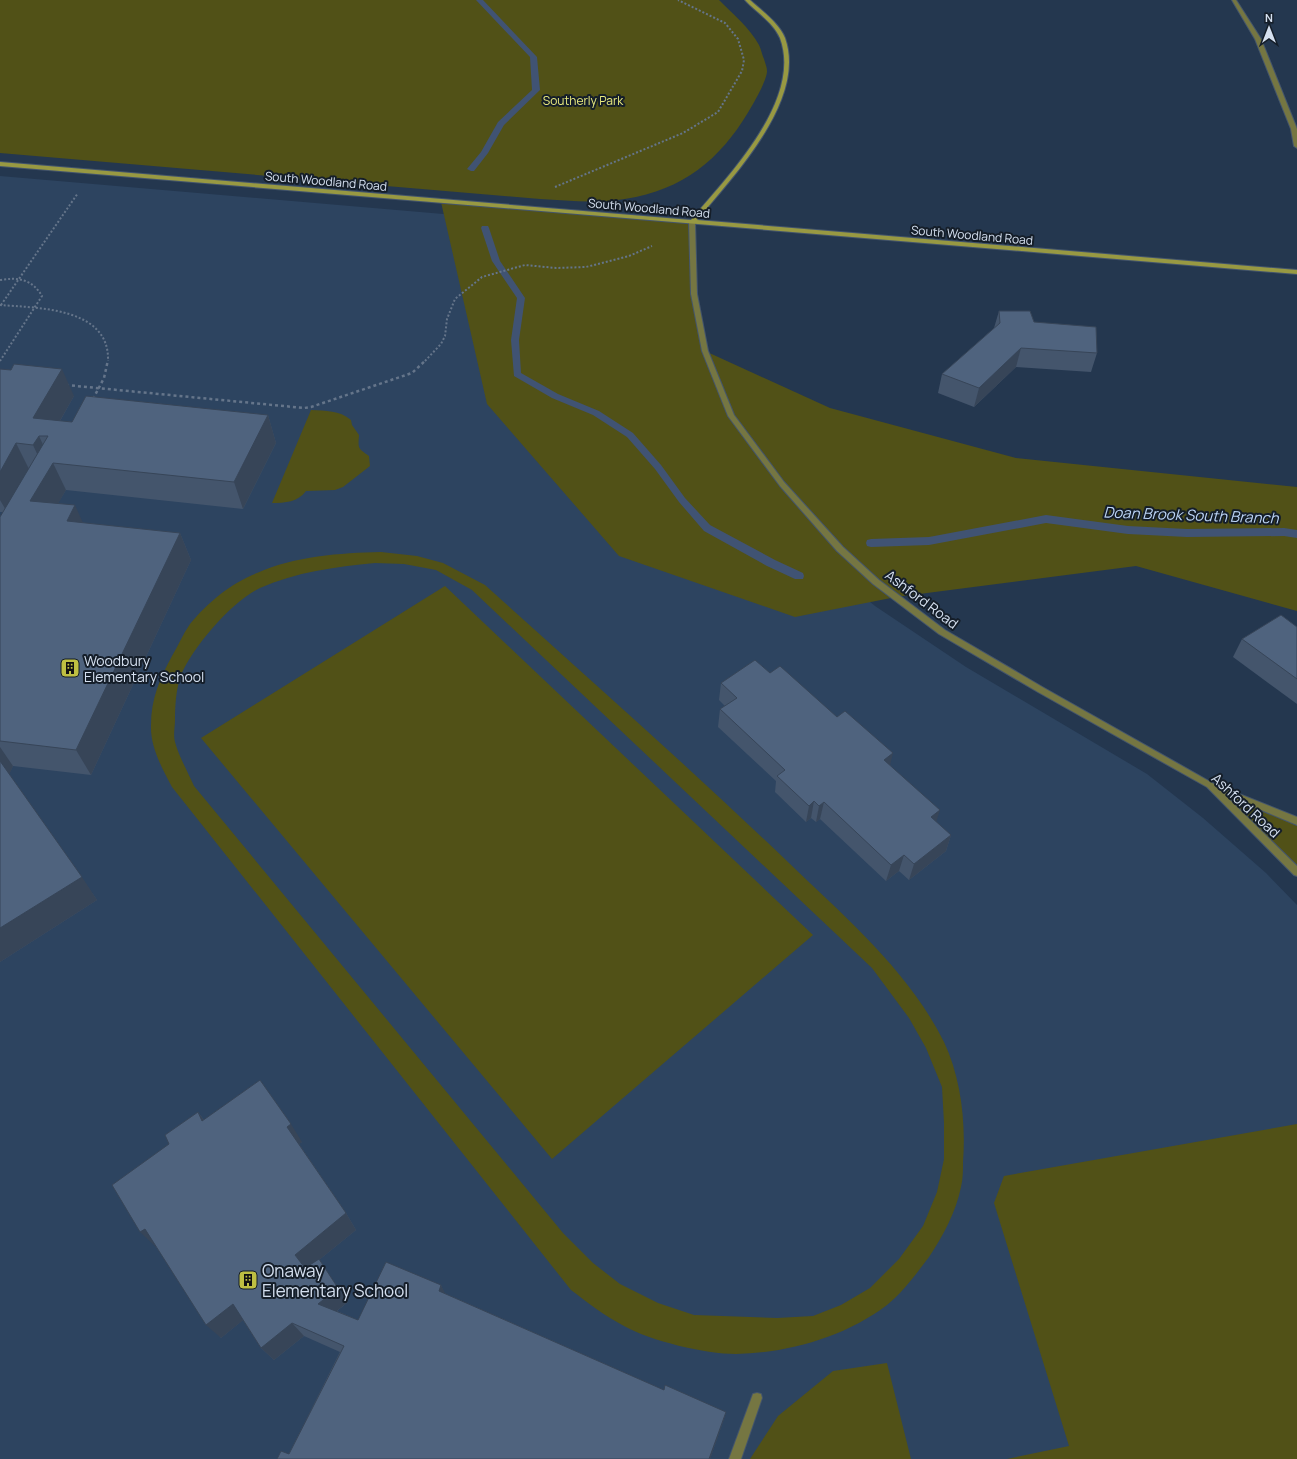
<svg xmlns="http://www.w3.org/2000/svg" width="1297" height="1459" viewBox="0 0 1297 1459" font-family="Manrope,sans-serif">
<rect width="100%" height="100%" fill="#24374f"/>
<polygon fill="#2d4460" points="0,176 641,231 679,320 858,592 875,606 966,667 1147,774 1203,818 1266,873 1297,905 1297,1459 0,1459"/>
<g fill="#515117" fill-rule="evenodd">
<path d="M0 0H719C732 13 750 28 759 45 761 49 762 55 764 59 765 63 767 67 767 71 767 79 757 97 753 104 726 152 692 185 636 197 604 204 572 201 540 199L0 153Z"/>
<polygon points="441,202 692,222 694,294 705,351 830,408 1016,458 1297,487 1297,611 1136,566 896,597 795,617 619,556 487,404"/>
<path d="M311 410C326 411 339 410 351 420L352 425 359 435C358 449 358 448 369 456L370 466 343 487 335 490 306 491C298 502 285 503 272 503Z"/>
<path d="M381 552 417 556 443 563 485 585C587 677 690 768 789 863 845 917 908 970 944 1042 961 1078 966 1122 963 1162 963 1170 963 1179 961 1187 956 1212 943 1236 929 1257 916 1274 904 1291 887 1305 845 1337 788 1353 736 1354 705 1354 651 1341 624 1326 605 1316 588 1303 571 1290L172 787C162 768 150 747 151 725 151 699 160 678 172 656 178 646 183 634 190 624 207 603 231 583 257 573 295 556 340 553 381 552ZM375 563 404 564 436 570 472 590 872 968 909 1018 926 1048 942 1087 944 1123V1159L937 1192 923 1226 899 1259 870 1288 841 1305 813 1316 777 1318 694 1315 658 1303 620 1284 593 1263 563 1233 194 786C188 772 179 757 175 742 173 735 175 727 175 720 175 706 176 689 181 675 193 647 232 601 260 588 296 572 335 567 375 563Z"/>
<polygon points="445,586 813,935 552,1159 201,738"/>
<polygon points="1210,785 1297,821 1297,872"/>
<polygon points="1297,1124 1297,1459 1007,1459 1069,1446 994,1203 1004,1176"/>
<polygon points="887,1363 911,1459 750,1459 778,1416 833,1371"/>
</g>
<g fill="none" stroke-linecap="round" stroke-linejoin="round">
<g fill="#405373" fill-rule="evenodd">
<polygon points="476,0 483,0 537,57 540,90 504,125 488,153 474,171 471,171 467,169 481,152 498,122 532,90 530,57"/>
<polygon points="482,226 488,226 489,228 500,261 525,298 519,340 521,373 558,394 599,411 633,433 661,465 685,498 710,525 775,560 803,573 804,576 803,579 795,579 767,566 704,531 679,502 655,469 627,437 593,415 552,398 514,376 511,340 517,298 492,261 481,228"/>
<polygon points="1046,515 1128,526 1187,529 1284,528 1297,530 1297,538 1284,536 1187,537 1128,534 1046,523 929,545 871,547 867,546 866,543 867,540 871,539 929,537"/>
</g>
<g stroke="#44556c" stroke-width="2">
<polygon id="lane" points="757,1393 761,1394 762,1398 741,1459 729,1459 753,1394"/>
</g>
<g stroke="#44556c" stroke-width="2">
<g id="street">
<polygon points="1232,0 1236,0 1261,39 1297,129 1297,148 1294,146 1291,129 1255,39"/>
<polygon points="692,220 695,222 697,294 708,351 734,415 784,482 843,547 879,580 945,630 1044,688 1214,784 1297,817 1297,825 1225,795 1297,866 1297,876 1294,875 1207,787 1038,692 939,634 873,584 837,551 780,486 728,416 702,351 691,294 689,222"/>
</g>
</g>
<g stroke="#44556c" stroke-width="2">
<path id="secondary" d="M745 0H750C762 11 779 23 785 38 807 100 733 176 697 220L1297 270V274L0 166V162L691 220C728 176 803 100 780 38 773 22 756 12 745 0Z"/>
</g>
<g stroke="#65758a" stroke-width="2" stroke-dasharray="2 2" stroke-linecap="butt">
<polyline points="555,187 683,133 718,112 742,71 744,60 738,39 725,23 678,0"/>
<path d="M0 280C18 277 32 279 42 296L0 361"/>
<path d="M0 305C37 308 110 307 108 361"/>
<polyline points="1,305 78,193"/>
<polyline points="425,361 441,344 445,336 447,319 455,299 482,277 525,265 556,268 586,267 629,256 652,246"/>
</g>
<g stroke="#65758a" stroke-width="2.5" stroke-dasharray="3 3" stroke-linecap="butt">
<polyline points="66,385 304,408 311,407 412,373 426,360"/>
<polyline points="93,399 104,378 108,360"/>
</g>
<use href="#lane" fill="#757642" fill-rule="evenodd"/>
<use href="#street" fill="#757642" fill-rule="evenodd"/>
<use href="#secondary" fill="#989942" fill-rule="evenodd"/>
</g>
<g fill="#44556c">
<polygon points="999,311 1034,322 1097,353 1091,372 1016,367 974,407 938,393 942,374 994,328"/>
<polygon points="0,369 74,396 60,421 72,422 268,415 276,443 243,509 66,490 58,503 83,523 180,533 191,560 91,775 13,766 9,774 97,900 0,962 0,517 3,512 0,512"/>
<polygon points="1297,627 1297,704 1233,657 1242,639"/>
<polygon points="770,673 890,765 936,822 951,835 946,851 909,880 899,871 886,881 820,819 816,822 811,818 806,822 775,792 776,781 718,727 720,709 725,706 719,700 721,683"/>
<polygon points="198,1112 204,1120 302,1142 299,1144 346,1213 356,1230 319,1260 348,1302 337,1311 358,1320 441,1285 444,1293 664,1390 726,1412 723,1422 710,1459 277,1459 289,1454 340,1352 304,1336 274,1360 261,1348 243,1320 221,1338 156,1247 169,1144"/>
</g>
<g fill="#374558">
<polygon points="1021,348 1016,367 974,407 979,388"/>
<polygon points="62,369 74,396 49,440 48,436 33,418"/>
<polygon points="268,415 276,443 243,509 234,482"/>
<polygon points="39,436 52,464 46,473 33,445"/>
<polygon points="16,443 30,471 7,512 0,500 0,472"/>
<polygon points="53,463 66,490 44,528 30,501"/>
<polygon points="75,505 87,532 67,521"/>
<polygon points="180,533 191,560 91,775 76,750"/>
<polygon points="0,747 13,766 9,775 0,762"/>
<polygon points="893,753 889,770 884,760"/>
<polygon points="814,801 811,818 806,822 809,806"/>
<polygon points="824,802 820,819 816,822 819,806"/>
<polygon points="940,810 935,826 931,817"/>
<polygon points="951,835 946,851 909,880 914,864"/>
<polygon points="904,855 899,871 886,881 891,865"/>
<polygon points="82,877 97,900 0,962 0,928"/>
<polygon points="198,1112 211,1130 202,1121"/>
<polygon points="291,1124 302,1142 298,1145 287,1127"/>
<polygon points="346,1213 356,1230 319,1260 348,1302 329,1317 318,1304 316,1283 295,1255"/>
<polygon points="145,1229 161,1245 156,1247 140,1232"/>
<polygon points="441,1285 448,1299 439,1291"/>
<polygon points="233,1304 247,1317 221,1338 206,1325"/>
<polygon points="292,1323 304,1336 274,1360 261,1348"/>
<polygon points="726,1412 723,1422 710,1459 709,1459"/>
</g>
<g fill="#4f637e" stroke="#374558">
<polygon points="999,311 1030,311 1034,322 1096,327 1097,353 1021,348 979,388 942,374 1000,323"/>
<polygon points="14,364 62,369 33,418 72,422 86,396 268,415 234,482 53,463 30,501 75,505 67,521 180,533 76,750 0,741 0,517 48,436 39,436 33,445 16,443 0,472 0,369 11,370"/>
<polygon points="1281,615 1297,627 1297,679 1242,639"/>
<polygon points="755,660 770,673 780,666 837,717 845,711 893,753 884,760 940,810 931,817 951,835 914,864 904,855 891,865 824,802 819,806 814,801 809,806 777,776 785,770 720,709 737,698 721,683"/>
<polygon points="0,761 82,877 0,928"/>
<polygon points="260,1080 291,1124 287,1127 346,1213 295,1255 305,1268 319,1259 338,1288 318,1304 358,1320 386,1262 441,1285 439,1291 664,1390 665,1385 726,1412 709,1459 277,1459 281,1451 289,1454 344,1346 292,1323 261,1348 233,1304 206,1325 145,1229 140,1232 112,1185 169,1144 165,1135 198,1112 202,1121"/>
</g>
<defs>
<g id="building-square" transform="scale(1)"><rect x="-9" y="-9" width="18" height="18" rx="4" fill="#bebf42" stroke="#151e29"/><path d="M-4-6H4V6H1V3H-1V6H-4ZM-2.5-4.3h1.7v1.8h-1.7ZM.8-4.3h1.7v1.8H.8ZM-2.5-1h1.7V.8h-1.7ZM.8-1h1.7V.8H.8Z" fill="#111"/></g>
</defs>
<g fill-rule="evenodd">
<use href="#building-square" x="70" y="668"/>
<use href="#building-square" x="248" y="1280"/>
</g>
<g text-anchor="middle" dominant-baseline="central" stroke-width="4" stroke-linejoin="round" paint-order="stroke">
<g font-size="12" fill="#eaeb7f" stroke="#151e29">
<text x="583" y="100">Southerly Park</text>
</g>
<g font-size="12" fill="#d5e0f0" stroke="#151e29">
<text transform="translate(326 181) rotate(5)">South Woodland Road</text>
<text transform="translate(649 208) rotate(5)">South Woodland Road</text>
<text transform="translate(972 235) rotate(5)">South Woodland Road</text>
</g>
<g font-size="14" fill="#d5e0f0" stroke="#151e29">
<text transform="translate(922 599) rotate(37)">Ashford Road</text>
<text transform="translate(1246 805) rotate(43)">Ashford Road</text>
</g>
<g font-size="14" fill="#d5e0f0" stroke="#151e29" text-anchor="start">
<text x="84" y="660">Woodbury<tspan x="84" dy="16">Elementary School</tspan></text>
</g>
<g font-size="15" font-style="italic" fill="#bcd4f5" stroke="#151e29">
<text transform="translate(1191 515) rotate(2)">Doan Brook South Branch</text>
</g>
<g font-size="17" fill="#d5e0f0" stroke="#151e29" text-anchor="start">
<text x="262" y="1270">Onaway<tspan x="262" dy="20">Elementary School</tspan></text>
</g>
</g>
<g transform="translate(1269 28)" stroke="#151e29" stroke-width="3" paint-order="stroke">
<path d="M0-3L7 15L0 10L-7 15Z" fill="#d5e0f0"/>
<text y="-6" font-size="11" font-weight="bold" text-anchor="middle" fill="#d5e0f0">N</text>
</g>
</svg>
